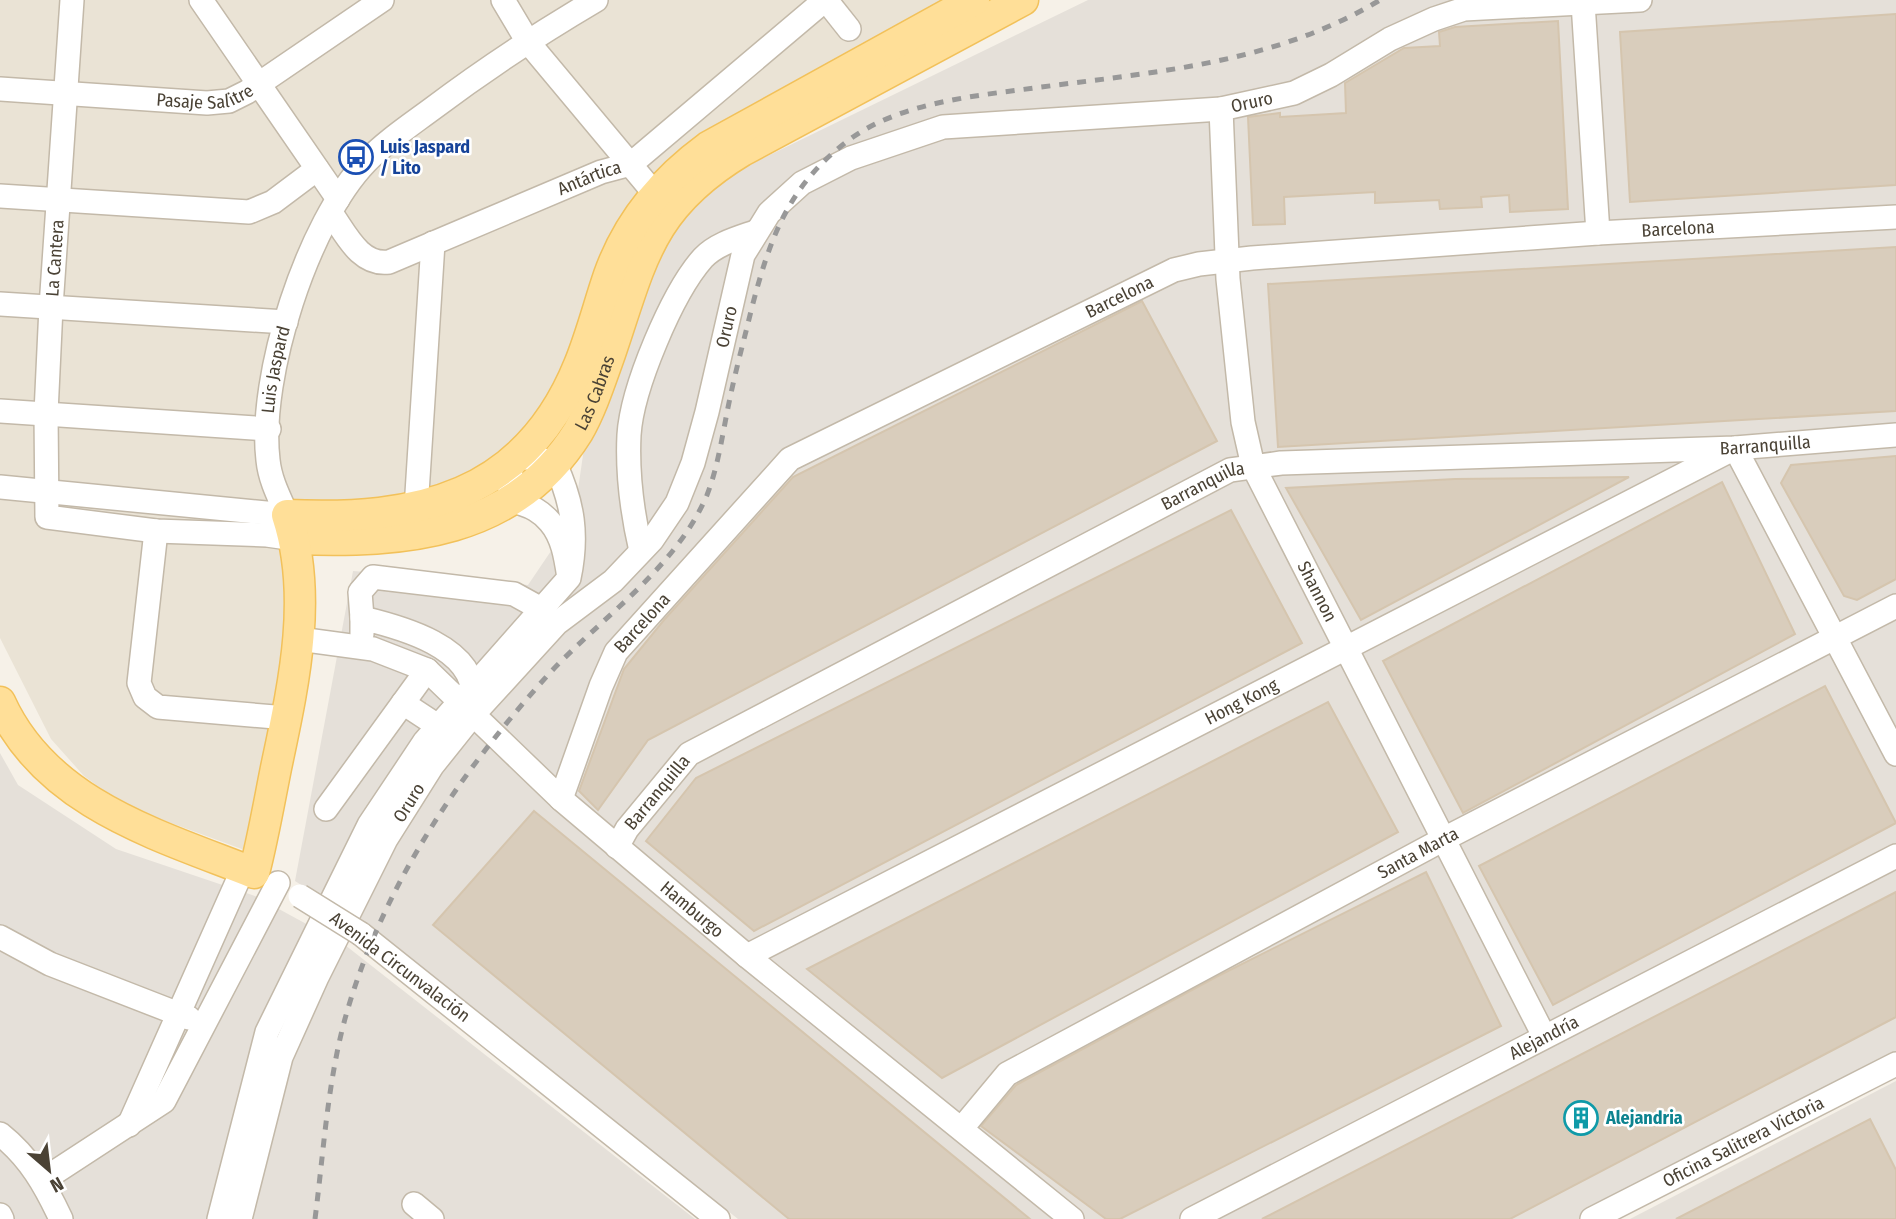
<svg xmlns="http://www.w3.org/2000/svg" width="1896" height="1219" viewBox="0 0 1896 1219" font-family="'Fira Sans Condensed',sans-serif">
<rect width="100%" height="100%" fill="#f6f1e8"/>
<polygon fill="#eae3d5" points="0,0 1009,0 731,152 567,432 503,493 456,512 293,519 295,645 258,855 125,806 84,776 51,739 0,638"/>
<g fill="#e5e0d9">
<polygon points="1088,0 1896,0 1896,1056 1579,1219 738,1219 390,942 295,881 353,571 528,585 574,517 606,297 671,203"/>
<polygon points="0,753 18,785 116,849 255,896 345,945 695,1219 0,1219"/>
<polygon points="1896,1081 1896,1219 1630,1219"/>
</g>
<g fill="#d9cdbc" stroke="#d5c5ae" stroke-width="2">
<polygon points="1896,14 1896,185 1630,202 1620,32"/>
<polygon points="1558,21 1568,209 1510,212 1509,195 1481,197 1482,207 1440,209 1439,200 1375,203 1375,192 1284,197 1285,224 1253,225 1248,117 1280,113 1280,117 1346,113 1345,83 1404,48 1440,46 1439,32 1455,27"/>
<polygon points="1896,247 1896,411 1278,447 1268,284"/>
<polygon points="1142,301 1217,441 648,740 598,810 579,791 624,669 664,620 793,477"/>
<polygon points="1896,456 1896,579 1857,600 1844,596 1781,483 1791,465"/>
<polygon points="1629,477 1361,620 1286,488 1455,479"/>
<polygon points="1722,482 1795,634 1463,813 1383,661"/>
<polygon points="1231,510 1302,643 754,931 646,841 696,778"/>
<polygon points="1825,686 1896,823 1553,1005 1479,866"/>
<polygon points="1328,702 1398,832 942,1078 807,969"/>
<polygon points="534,811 1030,1219 789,1219 433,925"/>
<polygon points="1426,872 1501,1026 1120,1219 1106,1219 981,1126 1016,1085 1216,977"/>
<polygon points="1896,892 1896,1017 1510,1219 1262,1219"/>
<polygon points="1870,1119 1896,1170 1896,1219 1676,1219"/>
</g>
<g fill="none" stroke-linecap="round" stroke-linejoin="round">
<g stroke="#c3b9a9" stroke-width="26">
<g id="minor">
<polyline points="72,0 51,307 46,413 47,517 156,531 267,535 295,539"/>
<polyline points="201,0 338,199"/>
<polyline points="503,0 528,42 655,194"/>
<polyline points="826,0 849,29"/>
<polyline points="1583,3 1598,233"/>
<path id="s1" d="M0 89 207 103 229 101 247 92 382 0"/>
<path id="s2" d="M1221 109 1228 279 1243 422 1253 466 1544 1036"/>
<polyline points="0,196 249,212 273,202 317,169"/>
<path id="s3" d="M331 213C346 234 360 266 389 262L601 172 631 164 825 0"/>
<polyline points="0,304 286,322"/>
<polyline points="0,411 269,429"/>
<path id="s4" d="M0 487 287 515C279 497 270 480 268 460 258 377 308 222 366 162 385 142 409 126 432 109 485 69 540 33 596 0"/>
<polyline points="416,509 433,243"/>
<polyline points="156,531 139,683 145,697 158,707 287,718"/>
<path d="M641 551C632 512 627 475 629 435 632 388 672 293 703 258 716 244 738 238 755 232"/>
<polyline points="362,618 360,592 373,577 514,594 543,610"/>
<path d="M362 634V618C400 627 476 647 473 698"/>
<path id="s5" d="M299 639 373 649 427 670 561 799 747 956 1072 1219"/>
<polyline points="403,703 438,726"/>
<path id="s6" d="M561 799 601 686 616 652 790 459 1174 270 1199 264 1252 258 1598 233 1896 217"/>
<polyline points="326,809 427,670"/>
<path id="s7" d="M617 847 627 829 689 754 1230 470 1281 463 1735 448 1896 435"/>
<polyline points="361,934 718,1219"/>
<polyline points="0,937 50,964 189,1018"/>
<path id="s8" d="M747 956 1735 448 1896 754"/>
<polyline points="129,1125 243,869"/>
<path id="s9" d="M962 1128 1007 1074 1442 840 1896 606"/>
<path d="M0 1134C30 1158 45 1185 61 1219"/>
<polyline points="43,1180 164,1101 278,883"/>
<polyline points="414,1204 432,1219"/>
<polyline points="0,1215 2,1219"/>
<path d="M219 1219 267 1032 369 825 425 741 569 578C578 535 573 503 555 464L538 458H513C501 522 522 489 550 522 563 537 566 558 569 578"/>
<path id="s10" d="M240 1219 281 1057 317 977 386 839 432 766 472 716 557 623 613 581 652 540 677 503 693 463 707 412 743 255 769 213 802 183 851 158 943 127 1221 109 1294 93 1331 75 1390 39 1434 19 1464 9 1640 0"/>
<path id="s11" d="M1192 1219 1896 856"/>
<path id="s12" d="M1592 1219 1896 1064"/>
</g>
</g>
<g stroke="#f2c15a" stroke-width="33">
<g id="major">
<path id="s13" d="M295 539C404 543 514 535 578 432 591 410 601 379 610 354 642 260 649 207 742 151L1023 0"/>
<path d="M0 702C46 804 158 835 254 873 263 838 269 803 276 768 293 687 314 597 287 515 417 521 525 498 579 365 591 336 599 304 609 275 628 221 663 180 708 147L974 0"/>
</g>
</g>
<use href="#minor" stroke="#fff" stroke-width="23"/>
<use href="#major" stroke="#ffdf98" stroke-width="30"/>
<path stroke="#989898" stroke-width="5" stroke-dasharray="9 9" stroke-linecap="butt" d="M315 1219C324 1149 328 1073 349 1005 387 880 460 773 547 676 600 618 675 570 707 495 719 464 723 430 730 398 736 369 744 340 751 311 770 237 789 183 853 137 904 102 975 96 1034 88 1154 72 1274 64 1380 0"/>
<g stroke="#c3b9a9" stroke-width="26" stroke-linecap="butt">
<polyline id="minor-bridge" points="300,896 361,934"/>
</g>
<use href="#minor-bridge" stroke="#fff" stroke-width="23"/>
</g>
<defs>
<g id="bus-ring" transform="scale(1.75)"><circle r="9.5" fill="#fff" stroke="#1a4fb4" stroke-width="1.5"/><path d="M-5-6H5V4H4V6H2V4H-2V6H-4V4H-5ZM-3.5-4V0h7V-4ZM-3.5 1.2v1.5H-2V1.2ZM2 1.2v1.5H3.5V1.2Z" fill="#1a4fb4"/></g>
<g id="building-ring" transform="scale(1.75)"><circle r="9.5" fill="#fff" stroke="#0f9aa8" stroke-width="1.5"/><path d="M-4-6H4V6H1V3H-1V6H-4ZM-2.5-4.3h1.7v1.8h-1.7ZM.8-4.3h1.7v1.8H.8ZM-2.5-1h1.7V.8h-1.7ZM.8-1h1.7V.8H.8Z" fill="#0f9aa8"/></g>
</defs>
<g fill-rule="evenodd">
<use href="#bus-ring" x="356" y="157"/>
<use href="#building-ring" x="1581" y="1118"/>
</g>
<g text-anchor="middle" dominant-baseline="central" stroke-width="5" stroke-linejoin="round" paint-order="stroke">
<g font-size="18" fill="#4a4235" stroke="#fff">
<text stroke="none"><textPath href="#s1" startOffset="206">Pasaje Salitre</textPath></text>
<text stroke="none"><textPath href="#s10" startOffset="1670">Oruro</textPath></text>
<text stroke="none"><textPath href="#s3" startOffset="298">Antártica</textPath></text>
<text stroke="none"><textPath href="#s6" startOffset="1351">Barcelona</textPath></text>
<text transform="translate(55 258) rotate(-86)">La Cantera</text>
<text stroke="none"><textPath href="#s6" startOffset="784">Barcelona</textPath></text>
<text stroke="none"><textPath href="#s10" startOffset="1040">Oruro</textPath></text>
<text stroke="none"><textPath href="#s4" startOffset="438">Luis Jaspard</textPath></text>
<text stroke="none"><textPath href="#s13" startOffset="362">Las Cabras</textPath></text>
<text stroke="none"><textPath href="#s7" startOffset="1265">Barranquilla</textPath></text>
<text stroke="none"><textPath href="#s7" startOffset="698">Barranquilla</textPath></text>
<text stroke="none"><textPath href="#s2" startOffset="500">Shannon</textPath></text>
<text stroke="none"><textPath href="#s6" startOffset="196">Barcelona</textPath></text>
<text stroke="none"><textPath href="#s8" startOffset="556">Hong Kong</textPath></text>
<text stroke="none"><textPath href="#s7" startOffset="68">Barranquilla</textPath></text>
<text stroke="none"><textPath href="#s10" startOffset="452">Oruro</textPath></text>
<text stroke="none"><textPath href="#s9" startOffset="537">Santa Marta</textPath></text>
<text stroke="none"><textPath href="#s5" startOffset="490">Hamburgo</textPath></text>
<text transform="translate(400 967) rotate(37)">Avenida Circunvalación</text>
<text stroke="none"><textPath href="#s11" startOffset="396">Alejandría</textPath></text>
<text stroke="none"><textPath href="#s12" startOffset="170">Oficina Salitrera Victoria</textPath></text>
</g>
<g font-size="18" font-weight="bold" fill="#164399" stroke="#fff" text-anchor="start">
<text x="380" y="147">Luis Jaspard<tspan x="380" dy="21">/ Lito</tspan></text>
</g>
<g font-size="18" font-weight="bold" fill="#0d838f" stroke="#fff" text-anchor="start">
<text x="1606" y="1118">Alejandria</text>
</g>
</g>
<g transform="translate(49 1170) rotate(152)" stroke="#ffffff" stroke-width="5" paint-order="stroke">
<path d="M0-5L12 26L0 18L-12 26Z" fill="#4a4235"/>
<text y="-10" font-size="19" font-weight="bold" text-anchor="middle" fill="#4a4235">N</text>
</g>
</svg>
